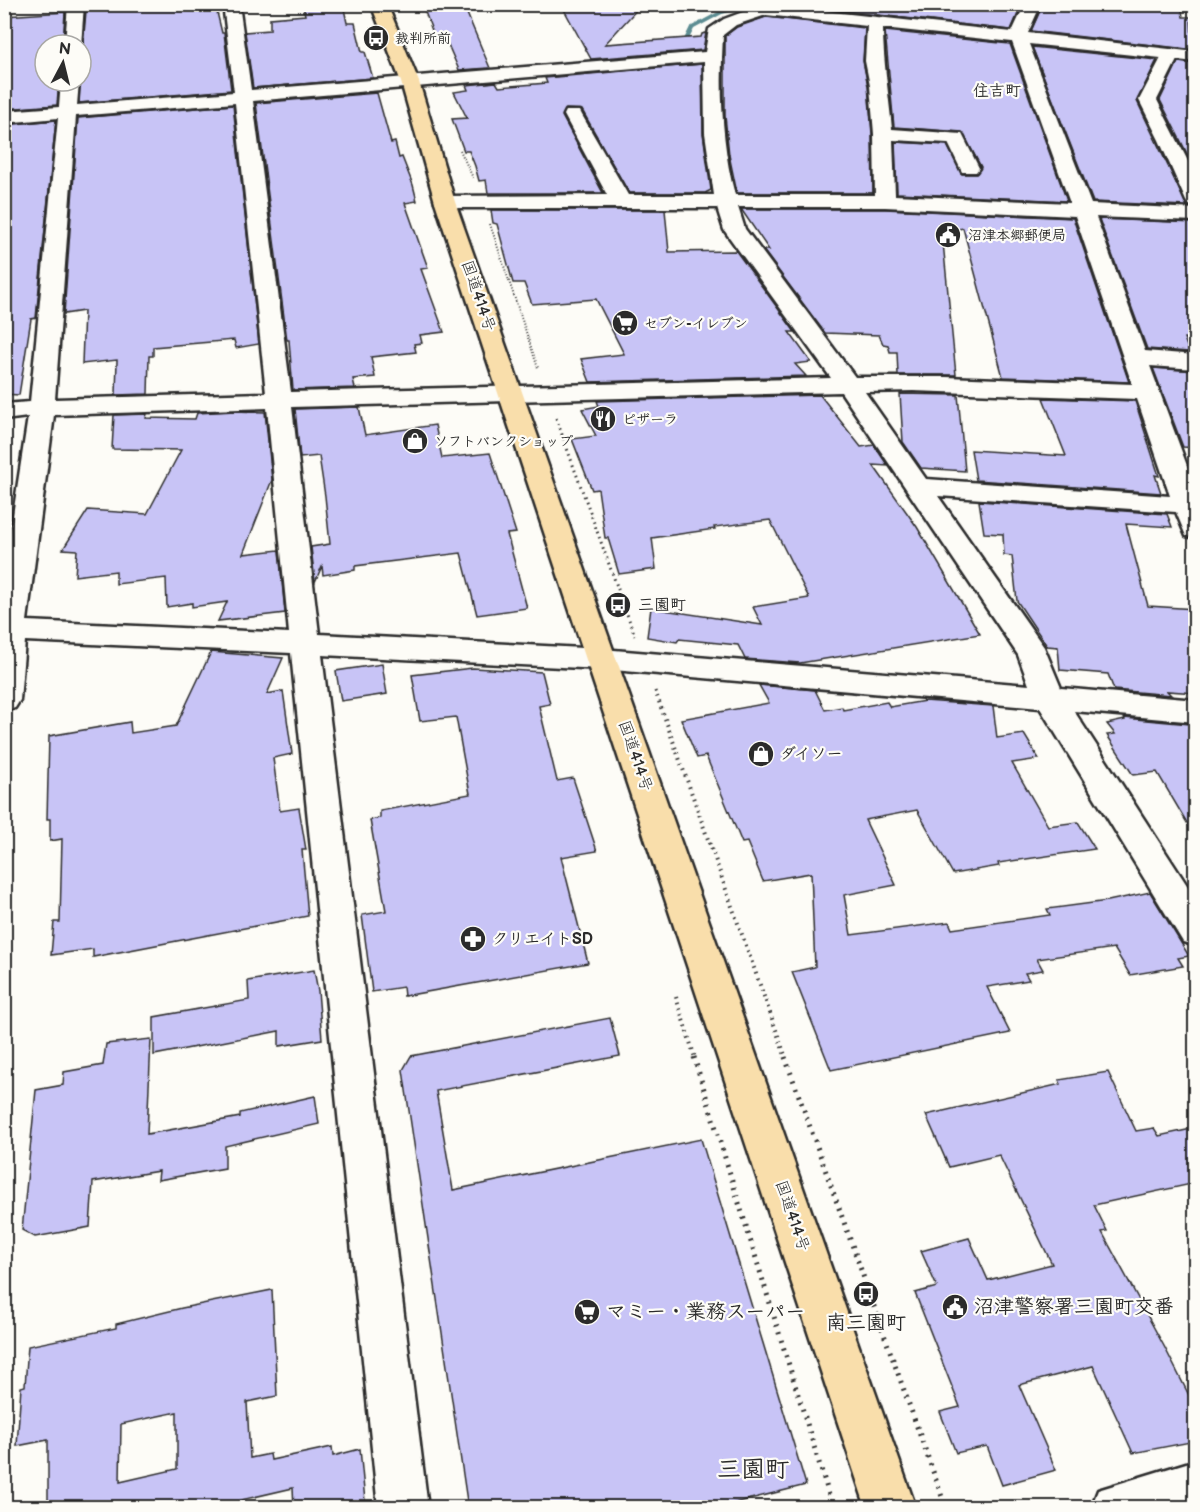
<svg xmlns="http://www.w3.org/2000/svg" width="1200" height="1512" viewBox="0 0 1200 1512" font-family="'Balsamiq Sans','Klee One',sans-serif">
<rect width="100%" height="100%" fill="#fdfcf7"/>
<filter id="ink" filterUnits="userSpaceOnUse"><feTurbulence type="fractalNoise" baseFrequency=".0167" numOctaves="2"/><feDisplacementMap in="SourceGraphic" scale="12" xChannelSelector="R" yChannelSelector="G"/><feConvolveMatrix kernelMatrix="1 2 1 2 8 2 1 2 1" color-interpolation-filters="sRGB"/></filter>
<g filter="url(#ink)">
<g fill="none" stroke-linecap="round" stroke-linejoin="round">
<polygon fill="#5d8d92" fill-rule="evenodd" points="748,4 758,4 722,14 694,29 669,79 664,80 690,27 718,12"/>
</g>
<g fill="#c8c4f6" stroke="#2b2b2b" stroke-width="1.5" fill-rule="evenodd">
<polygon points="90,4 121,4 121,9 215,4 222,33 224,33 231,90 79,103 81,48 83,46 86,11 88,10"/>
<polygon points="343,4 347,23 355,23 362,52 365,52 373,78 253,88 245,32 270,30 270,18 305,15 303,6"/>
<polygon points="422,4 463,4 490,68 459,70 446,40 436,41"/>
<polygon points="561,4 642,4 605,44 701,37 702,34 706,33 703,50 591,59"/>
<polygon points="804,4 837,7 838,4 1022,4 1011,30 799,6"/>
<polygon points="1043,4 1181,4 1183,17 1191,17 1192,39 1196,39 1196,50 1031,31"/>
<polygon points="65,12 63,45 45,45 45,81 59,81 57,105 4,109 4,16"/>
<polygon points="766,17 865,28 863,61 868,86 872,134 873,193 737,193 729,155 725,116 725,36 737,27"/>
<polygon points="885,31 1010,44 1067,201 897,193 895,142 947,145 962,174 976,174 981,167 962,132 894,127"/>
<polygon points="1032,47 1157,60 1137,101 1187,206 1093,202"/>
<polygon points="1178,62 1196,64 1196,171 1160,100"/>
<polygon points="702,64 703,133 711,190 705,193 629,193 582,110 566,109 562,116 603,193 488,193 486,180 479,181 475,166 469,151 464,151 452,119 467,118 454,92 468,90 466,85 496,82 499,87 547,83 545,78"/>
<polygon points="377,93 391,143 395,142 399,158 402,157 413,185 417,201 405,203 428,268 421,269 444,332 420,335 422,343 414,344 416,352 371,357 375,377 353,379 355,388 293,390 289,340 287,340 256,103"/>
<polygon points="233,105 259,344 236,348 234,340 153,347 153,356 149,356 148,394 116,395 117,360 82,364 84,311 64,314 78,118"/>
<polygon points="56,120 36,318 31,319 19,395 4,394 4,162 12,133 4,133 4,125"/>
<polygon points="741,209 885,209 1073,218 1129,382 1003,377 963,228 942,232 956,375 898,375 897,352 890,352 888,345 883,344 879,335 825,333 763,250 769,250"/>
<polygon points="491,210 665,210 669,252 736,251 795,332 789,332 811,362 795,364 806,376 590,382 581,359 624,354 596,299 532,304 524,283 513,283 497,224 493,223"/>
<polygon points="1099,219 1196,223 1196,339 1184,338 1189,352 1147,349"/>
<polygon points="1153,368 1196,371 1196,448 1183,447"/>
<polygon points="900,394 958,395 965,471 921,468 903,442"/>
<polygon points="820,395 861,447 874,445 888,466 873,465 917,527 980,634 800,663 745,659 738,645 679,639 677,642 647,637 651,608 762,625 753,607 809,598 770,520 714,527 715,529 652,538 656,569 619,574 608,538 605,538 598,489 592,490 572,439 596,436 582,409 599,406 597,401"/>
<polygon points="1043,398 1135,401 1159,476 1155,475 1161,493 976,480 971,450 1066,456"/>
<polygon points="359,407 365,435 435,425 442,458 490,453 516,533 507,534 527,608 477,615 461,553 355,566 355,570 323,575 322,566 315,582 311,547 330,544 325,496 319,456 300,458 295,409"/>
<polygon points="235,411 265,412 272,480 243,554 279,550 285,613 218,621 227,602 192,607 192,603 167,607 166,578 116,584 116,571 75,576 77,550 63,549 88,510 147,514 181,450 112,449 114,415 147,414 146,418 195,419 197,413"/>
<polygon points="979,501 1167,514 1172,527 1126,524 1148,606 1196,609 1196,693 1167,691 1171,695 1114,690 1108,674 1060,670 1058,647 1047,646 1017,601 1012,556 1004,555 1003,534 984,533"/>
<polygon points="211,652 283,658 267,694 283,691 292,754 273,758 280,811 299,808 306,850 302,850 308,916 93,957 93,949 51,955 54,922 60,922 62,839 50,841 50,819 47,819 49,736 130,722 131,733 176,726"/>
<polygon points="382,664 387,694 341,701 336,671"/>
<polygon points="473,668 542,672 550,704 539,706 557,781 573,778 597,851 561,857 588,963 404,996 403,987 372,992 362,915 386,911 370,820 380,818 380,811 470,794 456,717 420,721 412,675"/>
<polygon points="759,685 815,690 825,710 842,707 843,710 887,702 890,707 925,701 993,706 997,738 1024,734 1039,759 1012,763 1048,826 1078,822 1095,849 998,863 999,866 953,874 917,810 865,820 896,885 844,895 851,935 949,922 952,929 1050,915 1047,909 1108,901 1150,892 1189,956 1178,958 1183,966 1130,975 1114,948 1037,959 1043,970 1025,973 1029,980 987,987 1010,1033 831,1070 792,972 815,967 811,873 763,881 747,842 742,843 706,756 697,758 681,719 769,703"/>
<polygon points="1124,718 1190,724 1196,732 1196,838 1157,772 1133,775 1107,735 1115,734 1107,724 1125,720"/>
<polygon points="314,970 318,991 322,1039 279,1046 279,1031 154,1055 154,1017 249,1000 248,981"/>
<polygon points="610,1018 620,1056 436,1091 453,1190 701,1139 806,1485 715,1508 468,1508 403,1070 411,1056"/>
<polygon points="151,1039 147,1134 240,1117 240,1113 315,1096 319,1124 225,1146 225,1168 158,1180 159,1171 93,1182 90,1227 35,1237 22,1230 36,1090 63,1085 64,1072 103,1065 106,1044"/>
<polygon points="1108,1072 1136,1131 1154,1128 1159,1136 1196,1128 1196,1183 1094,1205 1107,1231 1102,1232 1165,1348 1196,1409 1196,1441 1133,1453 1093,1366 1019,1385 1056,1470 1002,1485 987,1446 956,1453 940,1412 960,1407 915,1293 937,1287 921,1251 969,1238 988,1280 1052,1264 999,1155 949,1167 926,1115 1061,1084 1059,1080"/>
<path d="M272 1290 277 1396 247 1402 250 1458 270 1454 271 1460 332 1447 333 1456 360 1449 365 1501 335 1508H294L293 1488 241 1500 242 1508H48V1440L17 1446 21 1387 25 1386 28 1346 116 1328V1324L182 1308ZM177 1412V1469L120 1482 121 1424Z"/>
</g>
<g fill="none" stroke-linecap="round" stroke-linejoin="round">
<g stroke="#2b2b2b" stroke-width="5">
<g id="minor">
<polygon points="68,4 84,4 81,46 65,45"/>
<path d="M223 4H239L251 90 705 52 709 29 724 19 751 9 753 6 789 4 787 7 1012 32 1025 4H1041L1028 33 1196 52V62L1177 60 1157 100 1196 177V207L1189 205 1186 201 1159 140 1139 100 1161 58 1029 44 1091 204 1196 209V221L1096 217 1145 351 1196 355V369L1150 366 1196 490V538L1186 536 1176 512 938 496 1044 647 1061 688 1196 700V722L1074 711 1196 899V946L1183 942 1040 708 602 669 322 655 428 1508H378L291 653 25 641 20 700 15 708 4 711V574L28 417 4 420V404L30 402 58 118 4 123V111L59 107 61 81H79L77 105 234 92ZM766 15 867 26 865 61 870 86 874 134 875 195H735C721 143 720 89 723 35L736 25ZM883 28 1012 42 1070 203 895 195 893 140 948 143 962 172H976L979 168 962 134 892 129C889 95 883 62 883 28ZM704 62 705 133 714 195H628L582 115 580 111H566L564 115 607 195 445 196 438 198 435 202 438 206 445 208H717L724 230 831 378 291 392 253 101ZM235 103 266 393 55 399 76 116ZM738 207H885L1075 216 1132 384 946 377H855L745 229ZM913 391 1137 399 1170 496 926 479 865 392ZM841 392 1018 655 1029 685 602 649 319 634 292 407ZM267 408 289 633 27 621 54 415Z"/>
<polygon points="1196,1460 1196,1508 1091,1508 1098,1490"/>
</g>
</g>
<g stroke="#2b2b2b" stroke-width="5">
<polygon id="highway" points="371,4 387,4 419,82 455,202 916,1508 866,1508 435,202 401,82"/>
</g>
<g stroke="#2b2b2b" stroke-width="2" stroke-dasharray="1 2" stroke-linecap="butt">
<polyline points="697,4 711,6"/>
<polyline points="460,150 473,178"/>
<polyline points="490,224 538,368"/>
</g>
<g stroke="#2b2b2b" stroke-width="3" stroke-dasharray="1.5 4" stroke-linecap="butt">
<polyline points="556,418 635,636"/>
<polyline points="655,691 657,697"/>
</g>
<g stroke="#2b2b2b" stroke-width="4" stroke-dasharray="1.5 4.5" stroke-linecap="butt">
<polyline points="657,696 786,1058"/>
<polyline points="676,997 695,1058"/>
</g>
<g stroke="#2b2b2b" stroke-width="5" stroke-dasharray="2 6" stroke-linecap="butt">
<polyline points="694,1057 833,1508"/>
<polyline points="785,1057 946,1508"/>
</g>
<use href="#minor" fill="#fdfcf7" fill-rule="evenodd"/>
<use href="#highway" fill="#f9deab" fill-rule="evenodd"/>
</g>
</g>
<defs>
<g id="bus-disc" transform="scale(1.35)"><circle r="9.5" fill="#2b2b2b" stroke="#fdfcf7"/><path d="M-5-6H5V4H4V6H2V4H-2V6H-4V4H-5ZM-3.5-4V0h7V-4ZM-3.5 1.2v1.5H-2V1.2ZM2 1.2v1.5H3.5V1.2Z" fill="#fff"/></g>
<g id="civic-disc" transform="scale(1.35)"><circle r="9.5" fill="#2b2b2b" stroke="#fdfcf7"/><path d="M-.6-6.5H3V-4.5H.6V-3L4-1V1h2V6H-6V1h2V-1L-.6-3ZM-1.2 2.5V6h2.4V2.5Z" fill="#fff"/></g>
<g id="supermarket-disc" transform="scale(1.35)"><circle r="9.5" fill="#2b2b2b" stroke="#fdfcf7"/><path d="M-6-5.5h2.5l.6 2H6L4.5 2H-2.5L-4.4-4H-6ZM-1.5 3.2a1.3 1.3 0 1 0 .1 0ZM3 3.2a1.3 1.3 0 1 0 .1 0Z" fill="#fff"/></g>
<g id="restaurant-disc" transform="scale(1.35)"><circle r="9.5" fill="#2b2b2b" stroke="#fdfcf7"/><path d="M-5-6h1v4h1v-4h1v4h1v-4h1v5L-1.5 .5V6h-2V.5L-5-1ZM5-6V6H3V1.5H1.5Q1.5-4 5-6Z" fill="#fff"/></g>
<g id="shop-disc" transform="scale(1.35)"><circle r="9.5" fill="#2b2b2b" stroke="#fdfcf7"/><path d="M-5-2.5h2.3a2.7 3.5 0 0 1 5.4 0H5L5.5 6h-11ZM-1.5-2.5h3a1.5 2.3 0 0 0-3 0Z" fill="#fff"/></g>
<g id="pharmacy-disc" transform="scale(1.35)"><circle r="9.5" fill="#2b2b2b" stroke="#fdfcf7"/><path d="M-2-6h4v4h4v4h-4v4h-4v-4h-4v-4h4Z" fill="#fff"/></g>
</defs>
<g fill-rule="evenodd">
<use href="#bus-disc" x="376" y="38"/>
<use href="#civic-disc" x="948" y="235"/>
<use href="#supermarket-disc" x="625" y="323"/>
<use href="#restaurant-disc" x="603" y="419"/>
<use href="#shop-disc" x="415" y="441"/>
<use href="#bus-disc" x="618" y="605"/>
<use href="#shop-disc" x="761" y="754"/>
<use href="#pharmacy-disc" x="473" y="939"/>
<use href="#bus-disc" x="866" y="1294"/>
<use href="#civic-disc" x="955" y="1307"/>
<use href="#supermarket-disc" x="587" y="1312"/>
</g>
<g text-anchor="middle" dominant-baseline="central" stroke-width="4.5" stroke-linejoin="round" paint-order="stroke">
<g font-size="14" font-weight="bold" fill="#2b2b2b" stroke="#fdfcf7" text-anchor="start">
<text x="395" y="38">裁判所前</text>
<text x="968" y="235">沼津本郷郵便局</text>
<text x="644" y="323">セブン-イレブン</text>
<text x="622" y="419">ピザーラ</text>
<text x="434" y="441">ソフトバンクショップ</text>
</g>
<g font-size="16" font-weight="bold" fill="#2b2b2b" stroke="#fdfcf7">
<text x="997" y="91">住吉町</text>
</g>
<g font-size="16" fill="#2b2b2b" stroke="#fdfcf7">
<text transform="translate(478 296) rotate(71)">国道414号</text>
<text transform="translate(635 756) rotate(71)">国道414号</text>
<text transform="translate(792 1216) rotate(71)">国道414号</text>
</g>
<g font-size="16" font-weight="bold" fill="#2b2b2b" stroke="#fdfcf7" text-anchor="start">
<text x="638" y="605">三園町</text>
<text x="780" y="754">ダイソー</text>
<text x="492" y="939">クリエイトSD</text>
</g>
<g font-size="20" font-weight="bold" fill="#2b2b2b" stroke="#fdfcf7" text-anchor="start">
<text x="974" y="1307">沼津警察署三園町交番</text>
<text x="606" y="1312">マミー・業務スーパー</text>
<text x="866" y="1323" text-anchor="middle">南三園町</text>
</g>
<g font-size="24" font-weight="bold" fill="#2b2b2b" stroke="#fdfcf7">
<text x="753" y="1469">三園町</text>
</g>
</g>
<rect width="1200" height="1512" fill="none" stroke="#fdfcf7" stroke-width="24"/>
<rect x="12" y="12" width="1176" height="1488" fill="none" stroke="#2b2b2b" stroke-width="2" filter="url(#ink)"/>
<g transform="translate(63 63) rotate(7)"><circle r="28" fill="#fdfcf7" stroke="#a9a8a5" stroke-width="1.5"/>
<path d="M0-4.5L10 22L0 15L-10 22Z" fill="#2b2b2b"/>
<text y="-9" font-size="16" font-weight="bold" text-anchor="middle" fill="#2b2b2b">N</text>
</g>
</svg>
